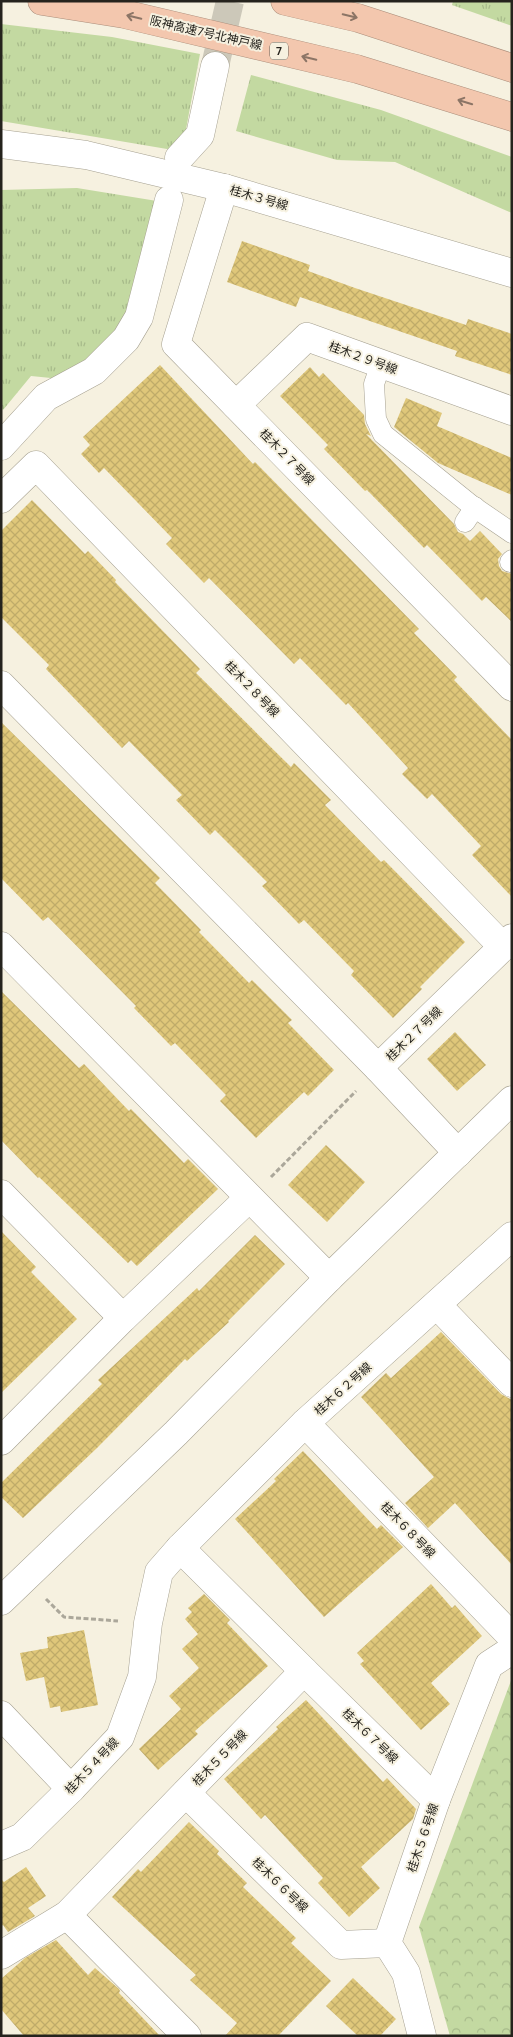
<svg xmlns="http://www.w3.org/2000/svg" width="513" height="2037" viewBox="0 0 513 2037" font-family="'DM Sans','Noto Sans JP',sans-serif">
<defs>
<pattern id="grass-tufts" width="24" height="20" patternUnits="userSpaceOnUse" patternTransform="scale(1.25)"><rect width="24" height="20" fill="#c3d9a1"/><path d="M3 7l-1-3M5 7V3M7 7l1-3M15 17l-1-3M17 17v-4M19 17l1-3" fill="none" stroke="#a7ba8a"/></pattern>
<pattern id="forest-crowns" width="20" height="18" patternUnits="userSpaceOnUse" patternTransform="scale(1.25)"><rect width="20" height="18" fill="#c3d9a1"/><path d="M2 6a3 3 0 1 1 6 0M12 15a3 3 0 1 1 6 0" fill="none" stroke="#a7ba8a"/></pattern>
<pattern id="building-cross-hatch" width="8" height="8" patternUnits="userSpaceOnUse" patternTransform="scale(1.25)"><rect width="8" height="8" fill="#dfc77a"/><path d="M0 0l8 8M0 8l8-8" fill="none" stroke="#bfab69"/></pattern>
</defs>
<rect width="100%" height="100%" fill="#f6f1e0"/>
<g fill="url(#grass-tufts)">
<polygon points="453,1 512,1 512,26 452,5"/>
<polygon points="1,24 112,37 200,54 184,140 173,150 1,121"/>
<polygon points="251,75 381,110 512,157 512,213 395,162 337,160 236,131"/>
<path d="M77 188 157 201C147 245 140 303 111 338 97 354 78 367 61 379L31 376 3 410 1 408V190Z"/>
</g>
<polygon fill="url(#forest-crowns)" points="512,1678 512,2036 450,2036 419,1927"/>
<g fill="url(#building-cross-hatch)">
<polygon points="242,241 310,265 308,271 355,288 466,325 468,319 512,334 512,375 455,356 457,351 300,297 296,307 227,282"/>
<polygon points="160,365 253,464 255,462 419,629 414,633 457,677 454,680 512,740 512,897 472,855 481,846 432,794 427,799 402,774 408,768 348,703 346,705 300,658 294,664 209,578 204,583 166,544 172,538 104,468 99,473 81,454 90,445 83,437"/>
<polygon points="310,367 319,377 323,373 364,415 365,424 371,436 366,434 454,524 458,532 463,534 470,541 480,531 502,554 498,559 499,566 502,571 512,574 512,622 486,597 482,601 427,545 424,548 367,490 365,491 324,449 328,445 280,396"/>
<polygon points="406,398 442,413 437,426 512,458 512,495 438,463 394,427"/>
<polygon points="32,500 85,554 88,551 116,580 115,582 200,669 196,673 291,767 294,763 331,800 325,805 381,862 384,860 465,942 420,987 422,989 393,1018 351,975 354,971 304,920 299,924 262,886 267,882 215,830 210,835 176,800 182,795 129,741 122,748 46,669 49,665 1,617 1,531"/>
<polygon points="1,722 160,878 155,883 201,930 199,932 249,983 252,980 292,1020 288,1023 334,1070 308,1096 304,1092 256,1138 220,1101 226,1095 175,1043 171,1046 134,1008 136,1006 48,917 43,921 1,878"/>
<polygon points="1,991 79,1068 84,1064 129,1111 131,1109 184,1163 188,1159 218,1189 137,1266 131,1260 128,1263 39,1177 38,1178 1,1140"/>
<polygon points="455,1032 486,1065 457,1091 427,1059"/>
<polygon points="326,1145 365,1182 327,1222 288,1185"/>
<polygon points="1,1231 36,1267 31,1272 77,1319 1,1393"/>
<polygon points="255,1235 285,1264 228,1321 229,1322 187,1361 185,1359 97,1448 23,1518 1,1497 1,1483 102,1384 98,1380 197,1288 199,1291"/>
<polygon points="441,1332 501,1394 512,1400 512,1565 455,1503 428,1528 405,1503 434,1477 361,1397 386,1373 391,1378"/>
<polygon points="303,1451 377,1529 381,1525 403,1547 324,1617 235,1519 276,1481 274,1479"/>
<polygon points="431,1584 452,1608 455,1605 482,1636 431,1683 450,1704 421,1730 360,1664 364,1661 357,1653"/>
<polygon points="204,1594 230,1620 227,1623 268,1666 195,1731 198,1734 158,1770 139,1749 181,1709 169,1696 199,1668 182,1649 198,1634 185,1619 192,1612 188,1608"/>
<polygon points="84,1630 98,1705 61,1712 60,1706 50,1708 44,1677 26,1681 20,1653 48,1648 47,1637"/>
<polygon points="306,1700 383,1782 387,1778 416,1809 413,1819 361,1867 380,1888 349,1917 318,1883 323,1878 265,1815 261,1819 224,1779 278,1729 276,1727"/>
<polygon points="189,1822 219,1851 217,1854 247,1883 243,1887 296,1938 291,1943 331,1981 278,2036 225,2036 237,2023 190,1980 196,1975 112,1897 138,1869 141,1872"/>
<polygon points="26,1867 46,1896 28,1908 35,1916 8,1932 3,1925 1,1926 1,1879 4,1882"/>
<polygon points="56,1940 88,1975 95,1968 119,1989 120,1991 119,1993 160,2036 24,2036 1,2009 1,1979 25,1958"/>
<polygon points="353,1978 396,2019 380,2036 358,2036 326,2006"/>
</g>
<g fill="none" stroke-linecap="round" stroke-linejoin="round">
<polyline stroke="#ccc8b9" stroke-width="28" stroke-dasharray="28 14" stroke-linecap="butt" points="215,66 230,1"/>
<g stroke="#a6a191" stroke-width="21">
<g id="service">
<polyline points="381,364 374,384 376,419 383,434 471,505 512,533"/>
<polyline points="465,522 475,507"/>
<polyline points="510,562 512,560"/>
</g>
</g>
<g stroke="#a6a191" stroke-width="29">
<g id="pedestrian">
<polyline points="179,158 200,135 215,66"/>
<polyline points="1,446 46,397 94,371 126,339 139,317 169,200"/>
</g>
</g>
<g stroke="#a6a191" stroke-width="29">
<g id="minor">
<polyline points="224,188 176,344 512,687"/>
<polyline points="236,405 307,337 512,411"/>
<polyline points="1,499 36,465 503,947"/>
<polyline points="1,685 378,1068"/>
<polyline points="1,946 329,1278"/>
<polyline points="458,1153 378,1068 512,938"/>
<polyline points="1,1194 123,1318"/>
<polyline points="437,1305 512,1383"/>
<polyline points="305,1423 512,1637"/>
<polyline points="1,1441 123,1318 249,1198"/>
<polyline points="304,1671 436,1800"/>
<polyline points="186,1793 341,1945 387,1943"/>
<polyline points="67,1915 187,2036"/>
<polyline points="1,1955 67,1915 304,1671 180,1548 305,1423 512,1236"/>
<polyline points="422,2036 406,1973 387,1943 436,1800 489,1665 512,1650"/>
</g>
</g>
<g stroke="#a6a191" stroke-width="29">
<g id="tertiary">
<polyline points="1,144 86,155 224,188 512,273"/>
<polyline points="1,1601 176,1433 329,1278 512,1100"/>
<polyline points="1,1715 71,1789"/>
<polyline points="1,1846 22,1837 71,1789 120,1737 142,1677 148,1623 159,1572 180,1548"/>
</g>
</g>
<g stroke="#ab8e7b" stroke-width="29">
<g id="motorway">
<polyline points="42,1 124,14 357,69 512,117"/>
<polyline points="285,1 358,18 512,68"/>
</g>
</g>
<g stroke="#aba79a" stroke-width="3" stroke-dasharray="5 2.5" stroke-linecap="butt">
<polyline points="271,1177 356,1091"/>
<polyline points="46,1599 64,1617 118,1621"/>
</g>
<use href="#service" stroke="#fff" stroke-width="20"/>
<use href="#pedestrian" stroke="#fff" stroke-width="28"/>
<use href="#minor" stroke="#fff" stroke-width="28"/>
<use href="#tertiary" stroke="#fff" stroke-width="28"/>
<use href="#motorway" stroke="#f3c7ae" stroke-width="28"/>
</g>
<defs><path id="oneway-shaft" d="M-6 0H5M1.5-3L5.5 0L1.5 3" fill="none" stroke-width="1.6" stroke-linecap="round" stroke-linejoin="round" transform="scale(1.25)"/></defs>
<g stroke="#8c7566">
<use href="#oneway-shaft" transform="translate(350 16) rotate(13)"/>
<use href="#oneway-shaft" transform="translate(134 17) rotate(-167)"/>
<use href="#oneway-shaft" transform="translate(309 58) rotate(-167)"/>
<use href="#oneway-shaft" transform="translate(465 102) rotate(-163)"/>
</g>
<g text-anchor="middle" dominant-baseline="central" stroke-width="4" stroke-linejoin="round" paint-order="stroke">
<rect fill="#f6f1e0" stroke="#646158" stroke-width="1" x="270" y="42.5" width="18" height="17" rx="4"/>
<g font-size="11" font-weight="bold" fill="#25231d">
<text x="279" y="51">7</text>
</g>
<g font-size="12" fill="#25231d" stroke="#f6f1e0">
<text transform="translate(206 33) rotate(13)">阪神高速7号北神戸線</text>
<text transform="translate(259 198) rotate(16)">桂木３号線</text>
<text transform="translate(363 358) rotate(20)">桂木２９号線</text>
<text transform="translate(287 457) rotate(46)">桂木２７号線</text>
<text transform="translate(252 689) rotate(46)">桂木２８号線</text>
<text transform="translate(414 1034) rotate(-44)">桂木２７号線</text>
<text transform="translate(343 1389) rotate(-42)">桂木６２号線</text>
<text transform="translate(408 1530) rotate(46)">桂木６８号線</text>
<text transform="translate(370 1736) rotate(44)">桂木６７号線</text>
<text transform="translate(220 1758) rotate(-46)">桂木５５号線</text>
<text transform="translate(92 1766) rotate(-47)">桂木５４号線</text>
<text transform="translate(423 1838) rotate(-71)">桂木５６号線</text>
<text transform="translate(280 1885) rotate(44)">桂木６６号線</text>
</g>
</g>
<rect width="513" height="2037" fill="none" stroke="#25231d" stroke-width="5"/>
</svg>
